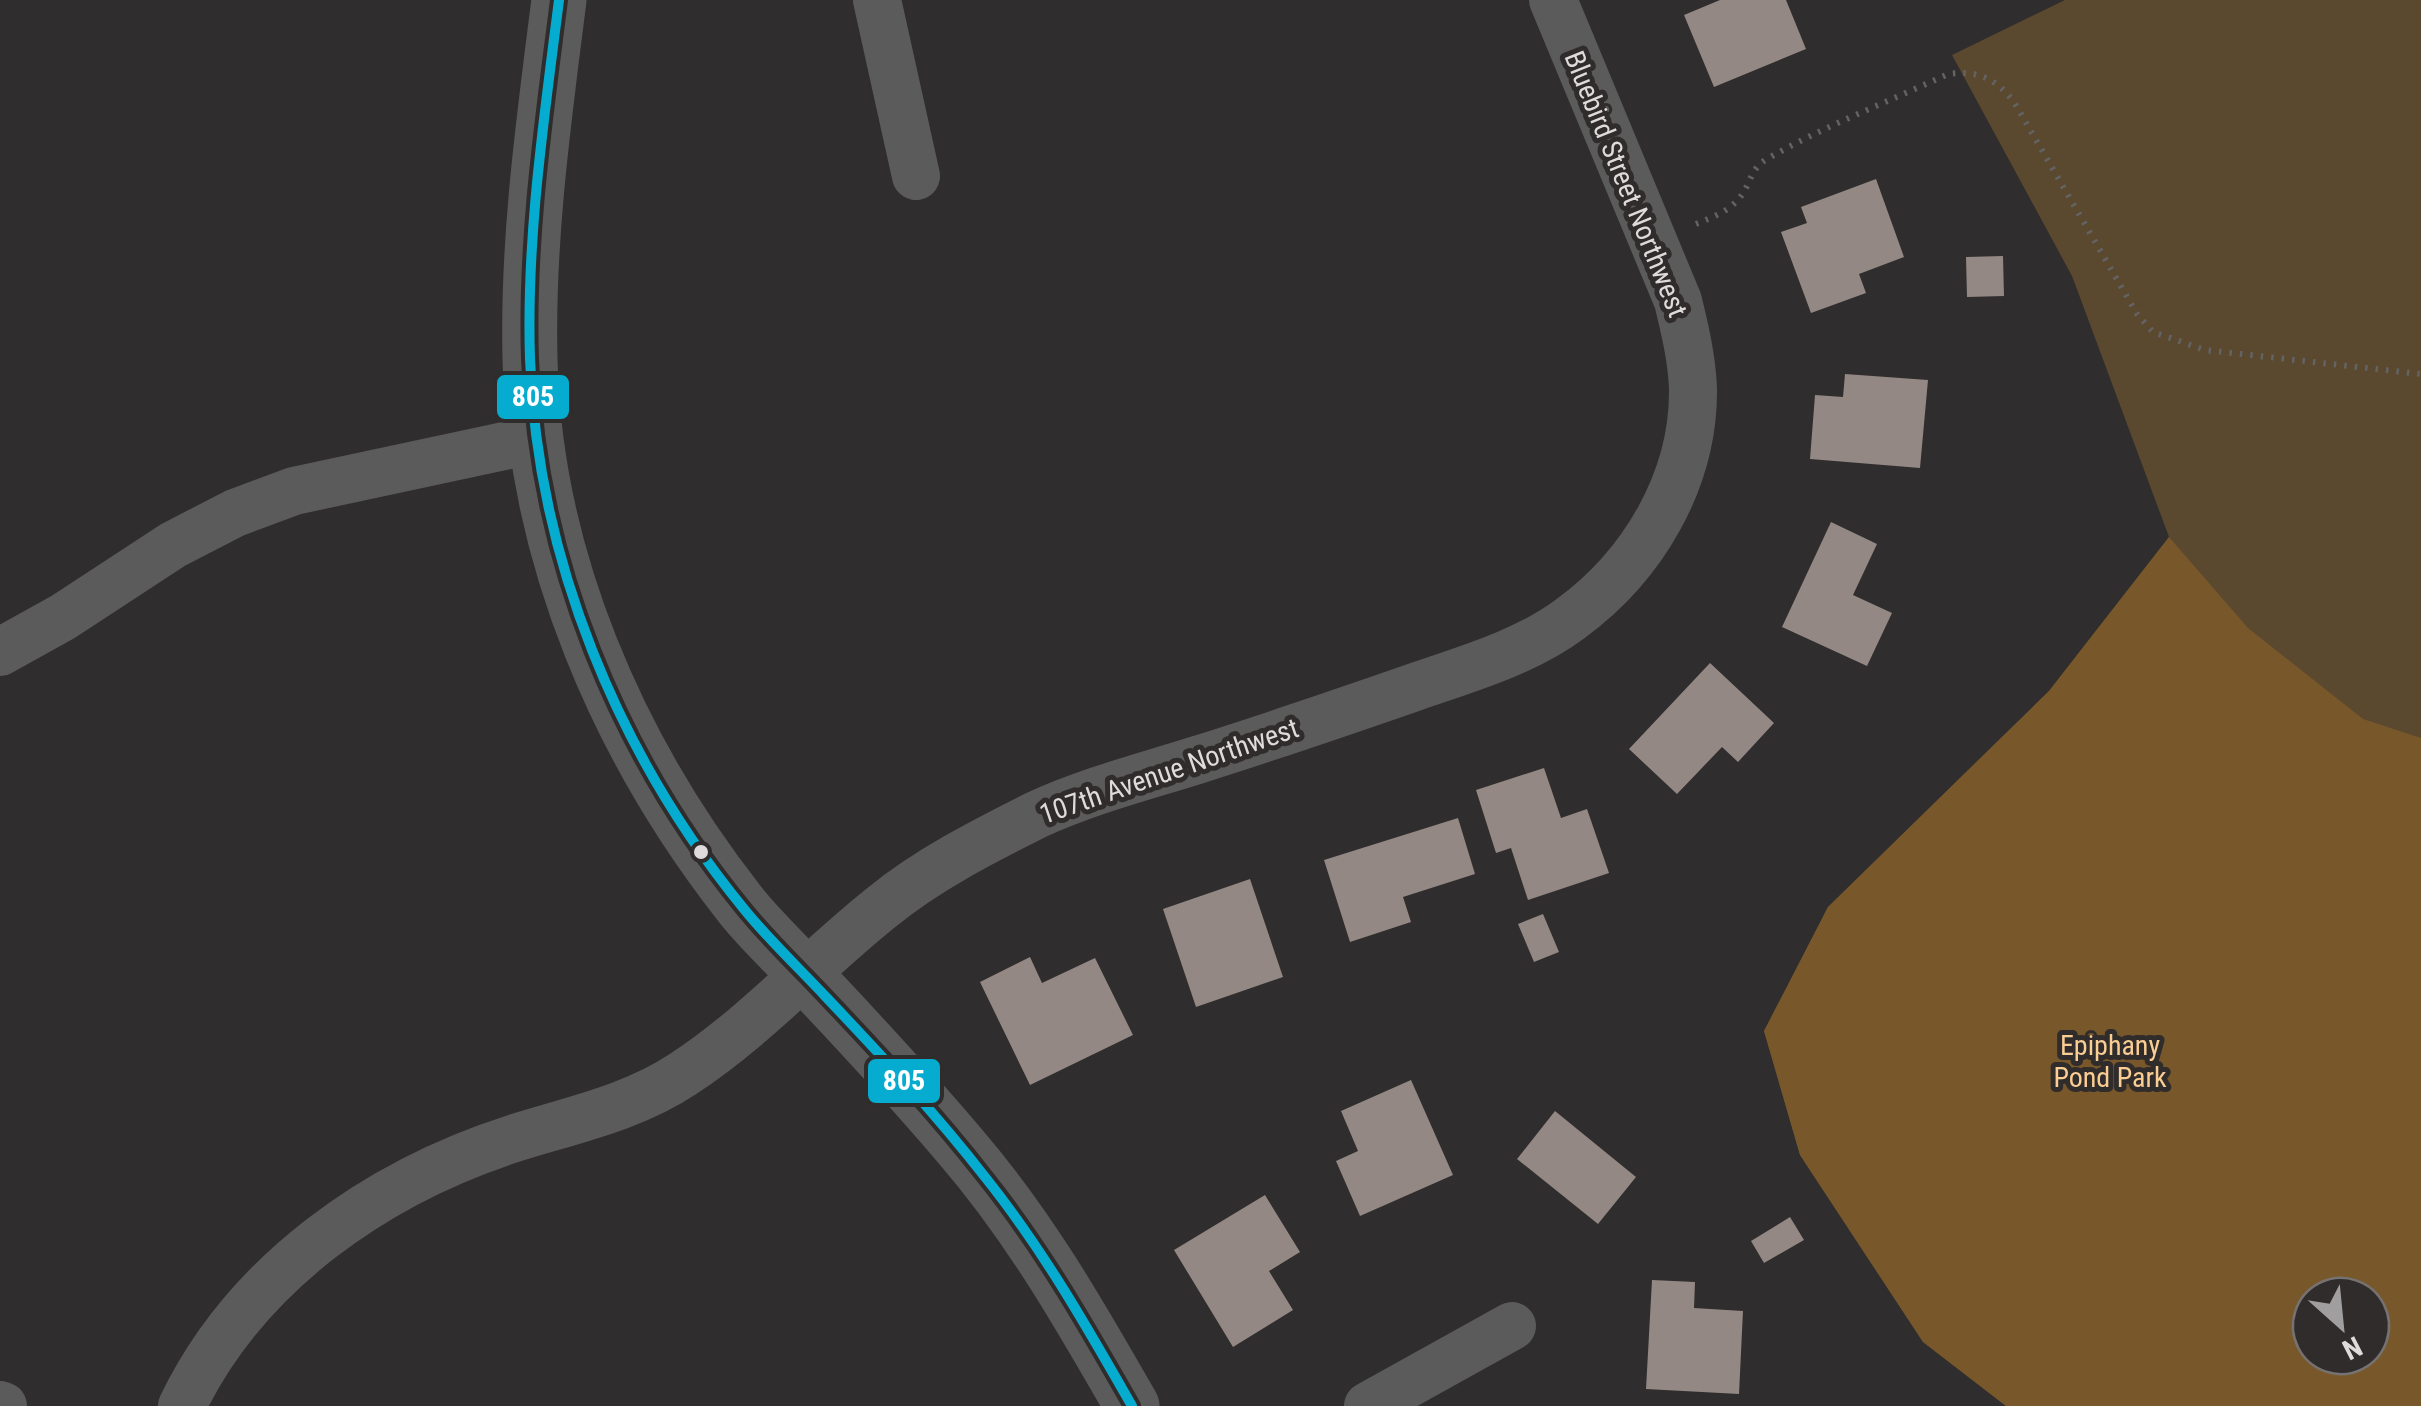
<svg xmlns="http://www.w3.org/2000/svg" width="2421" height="1406" viewBox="0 0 2421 1406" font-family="'Roboto Condensed',sans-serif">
<rect width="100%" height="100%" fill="#2f2d2d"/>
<path fill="#5a482f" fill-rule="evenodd" d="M2065 0H2421V1406H2006L1923 1342 1800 1155 1764 1031 1828 907 2049 691 2169 537 2072 276 1952 55ZM2311 1296H2371V1356H2311Z"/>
<path fill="#78582b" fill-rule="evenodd" d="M2169 537 2248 628 2363 719 2421 738V1406H2006L1923 1342 1800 1155 1764 1031 1828 907 2049 691ZM2311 1296H2371V1356H2311Z"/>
<g fill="#938884">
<polygon points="1720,0 1786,0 1806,49 1714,87 1684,15"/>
<polygon points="1876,179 1904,257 1859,274 1866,293 1811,313 1781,232 1807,223 1801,207"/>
<polygon points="2003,256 2004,296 1967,297 1966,257"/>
<polygon points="1845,374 1928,380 1920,468 1810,459 1815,395 1843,397"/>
<polygon points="1831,522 1877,544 1853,595 1892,613 1867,666 1782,627"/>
<polygon points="1710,663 1774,723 1738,762 1722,747 1677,794 1629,749"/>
<polygon points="1544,768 1561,818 1587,809 1609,873 1528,900 1511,848 1496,853 1476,790"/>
<polygon points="1458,818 1475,874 1403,897 1411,922 1350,942 1324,860"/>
<polygon points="1250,879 1283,977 1196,1007 1163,909"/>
<polygon points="1543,914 1559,952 1534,962 1518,924"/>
<polygon points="1030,957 1042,983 1095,958 1133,1035 1030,1085 980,982"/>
<polygon points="1411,1080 1453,1175 1360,1216 1336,1161 1358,1151 1341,1111"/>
<polygon points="1555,1111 1636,1177 1598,1224 1517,1159"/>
<polygon points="1265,1195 1300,1252 1269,1271 1293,1310 1233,1347 1174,1250"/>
<polygon points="1790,1217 1804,1240 1764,1263 1751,1241"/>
<polygon points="1652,1280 1695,1282 1694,1308 1743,1311 1739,1394 1646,1389"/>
</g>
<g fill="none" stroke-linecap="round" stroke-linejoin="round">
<path stroke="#646363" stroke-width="6" stroke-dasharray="2.5 8" stroke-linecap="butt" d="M1696 224C1713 217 1730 211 1741 196 1751 183 1750 169 1767 159 1824 126 1888 102 1948 74 1978 70 1995 78 2014 102L2137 314 2153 332 2205 350 2421 374"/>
<g stroke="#5b5b5b" stroke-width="48">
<polyline points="877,0 916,176"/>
<polyline points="0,652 63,617 173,545 235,513 294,491 537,439"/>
<polyline points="0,1405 3,1406"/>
<path d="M182 1406C246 1273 377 1182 515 1138 572 1120 632 1108 683 1074 755 1027 814 961 882 907 927 870 984 841 1036 815 1088 791 1143 777 1197 760 1270 737 1343 712 1415 687 1467 669 1526 652 1570 619 1643 566 1694 480 1693 389 1692 359 1685 330 1678 301L1553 0"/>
<polyline points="1368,1406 1512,1326"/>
</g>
<path stroke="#5b5b5b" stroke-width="55" d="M559 0C544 119 527 238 530 359 534 556 619 750 739 903 758 928 783 950 804 974 857 1030 910 1087 960 1146 1029 1226 1080 1315 1132 1406"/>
<g stroke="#302c2c" stroke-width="18">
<path id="bus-1" d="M559 0C544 119 526 239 530 359 537 558 618 755 744 909 769 940 799 968 826 997 881 1055 936 1114 985 1177 1042 1248 1087 1327 1132 1406"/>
</g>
<use href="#bus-1" stroke="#06acd0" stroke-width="10"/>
</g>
<circle fill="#dedbdc" stroke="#302c2c" stroke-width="4" cx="701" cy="852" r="9"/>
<g text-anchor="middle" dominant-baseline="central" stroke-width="10" stroke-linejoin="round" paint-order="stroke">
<g font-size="28" fill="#dedbdc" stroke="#302c2c">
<text transform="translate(1626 184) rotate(68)">Bluebird Street Northwest</text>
<text transform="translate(1169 771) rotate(-19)">107th Avenue Northwest</text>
</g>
<g font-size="28" fill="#facd93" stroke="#302c2c">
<text x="2110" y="1045">Epiphany<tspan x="2110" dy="32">Pond Park</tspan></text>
</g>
</g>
<g stroke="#302c2c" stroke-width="4">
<rect x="495" y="373" width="76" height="48" rx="10" fill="#06acd0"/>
<rect x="866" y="1057" width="76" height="48" rx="10" fill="#06acd0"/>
</g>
<g font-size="28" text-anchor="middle" font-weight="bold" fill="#fff">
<text x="533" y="406">805</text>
<text x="904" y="1090">805</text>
</g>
<g transform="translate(2341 1326) rotate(153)"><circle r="48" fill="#302c2c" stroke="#767272" stroke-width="2.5"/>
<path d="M0-8L18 38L0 25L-18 38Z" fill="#a19e9f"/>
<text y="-15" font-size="28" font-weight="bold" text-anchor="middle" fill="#dedbdc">N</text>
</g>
</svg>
